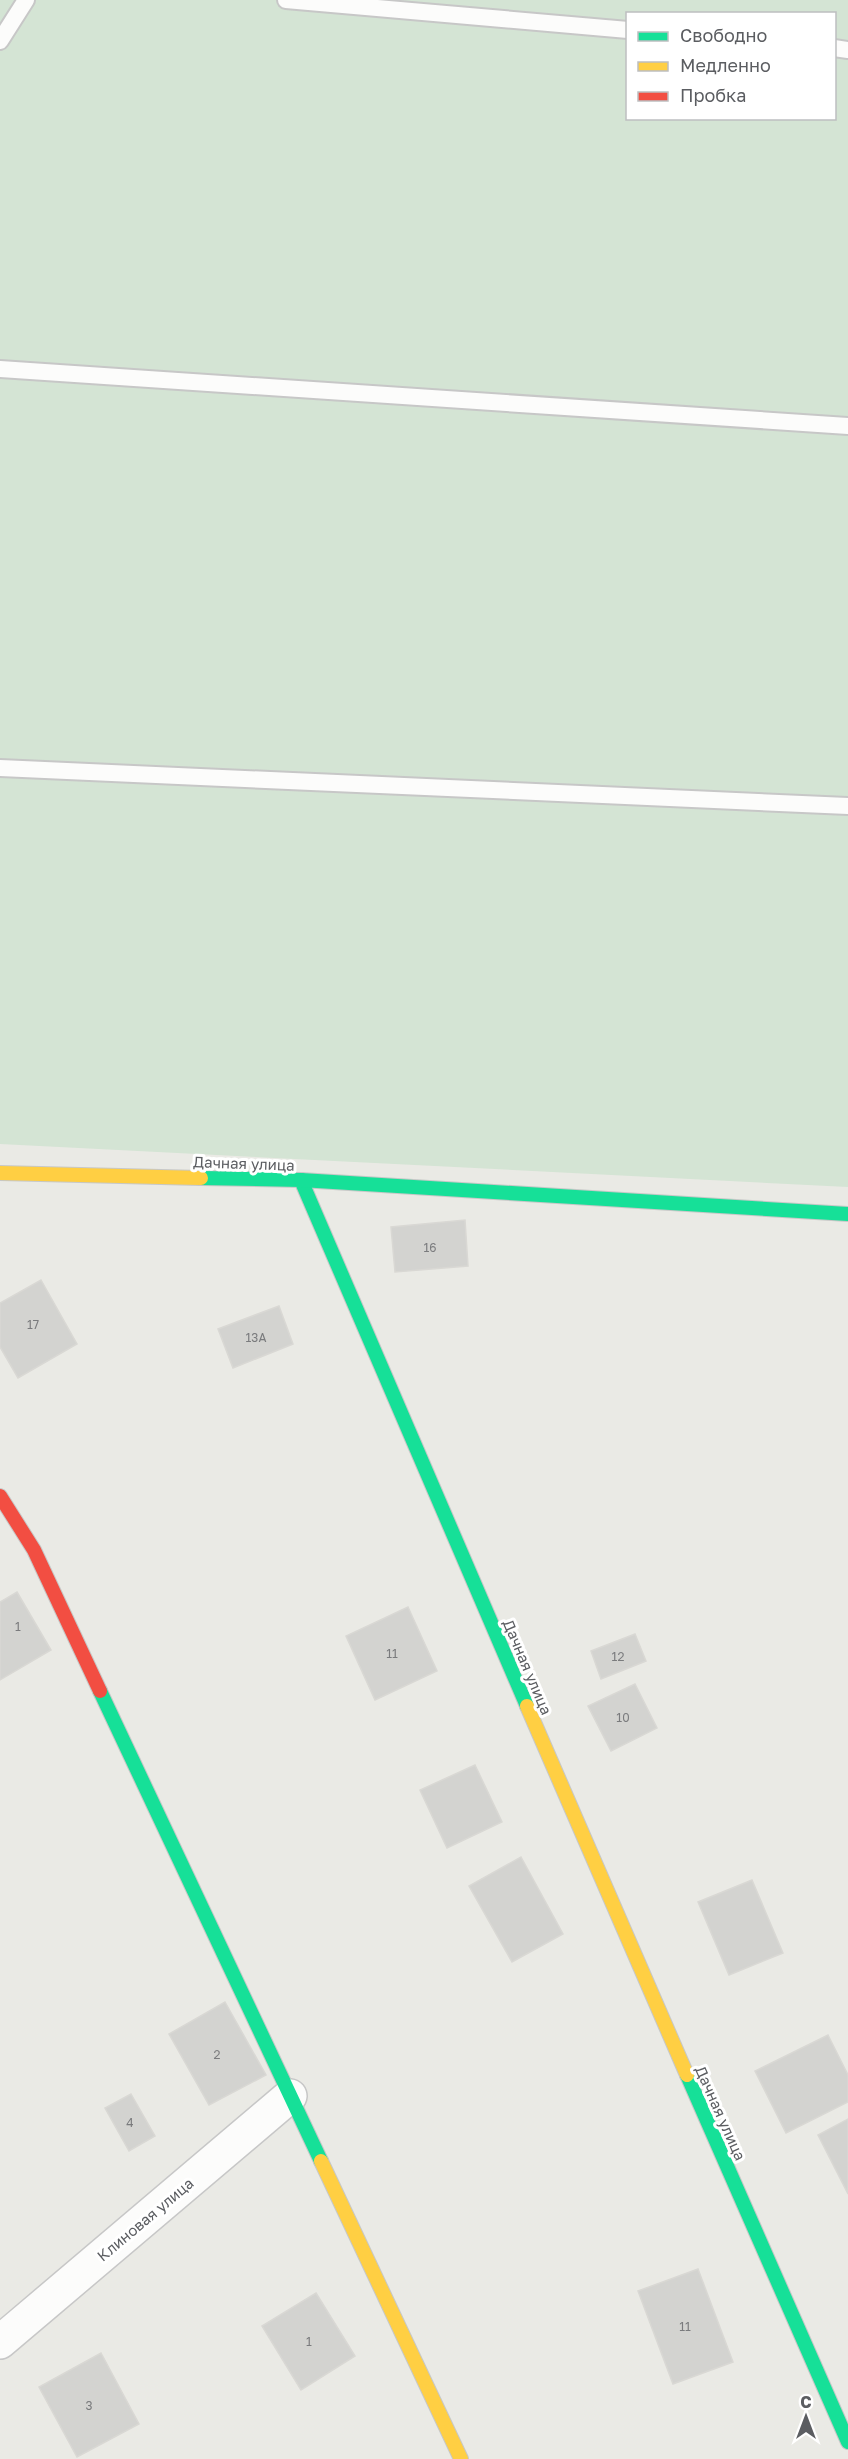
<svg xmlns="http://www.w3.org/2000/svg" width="848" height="2459" viewBox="0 0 848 2459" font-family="'Golos Text',sans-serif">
<rect width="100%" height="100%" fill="#eaeae5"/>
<path fill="#d4e4d4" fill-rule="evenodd" d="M0 0H848V1187L0 1144ZM628 14H834V118H628Z"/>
<g fill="#d3d3d0" stroke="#d9d8d4" stroke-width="1.5">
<polygon points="465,1220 468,1266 395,1272 391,1227"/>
<polygon points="41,1280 77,1344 18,1378 0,1347 0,1303"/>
<polygon points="279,1306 293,1344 233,1368 218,1329"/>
<polygon points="17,1592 51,1650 0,1680 0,1602"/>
<polygon points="408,1607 437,1671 375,1700 346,1636"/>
<polygon points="635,1634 646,1661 601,1679 591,1651"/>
<polygon points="635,1684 657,1728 611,1751 588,1706"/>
<polygon points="475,1765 502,1822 447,1848 420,1790"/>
<polygon points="521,1857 563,1934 512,1962 469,1886"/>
<polygon points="752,1880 783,1953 729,1975 698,1902"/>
<polygon points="225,2002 266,2075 209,2105 169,2034"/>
<polygon points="828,2035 848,2075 848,2102 786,2133 755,2071"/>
<polygon points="131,2094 155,2136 129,2151 105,2108"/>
<polygon points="848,2119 848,2194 818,2135"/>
<polygon points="698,2269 733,2362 673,2384 638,2291"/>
<polygon points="316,2293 355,2356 301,2390 262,2326"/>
<polygon points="101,2353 139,2424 77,2457 39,2387"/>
</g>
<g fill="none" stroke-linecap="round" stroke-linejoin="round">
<g stroke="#c7c7c7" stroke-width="20">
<g id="lane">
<polyline points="286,0 628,30"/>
<polyline points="0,41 26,0"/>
<polyline points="834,48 848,50"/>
<polyline points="0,369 848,426"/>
<polyline points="0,768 848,806"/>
</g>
</g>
<g stroke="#c7c7c7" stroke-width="36">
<polyline id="street" points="0,2342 290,2096"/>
</g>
<g stroke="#c7c8c7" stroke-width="16">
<g id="fast">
<polyline points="201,1178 301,1180 527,1706"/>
<polyline points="301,1180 848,1214"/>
<polyline points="100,1691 321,2161"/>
<polyline points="687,2075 848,2442"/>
</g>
</g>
<g stroke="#c7c8c7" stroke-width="16">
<g id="slow">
<polyline points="0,1173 201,1178"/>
<polyline points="527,1706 687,2075"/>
<polyline points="321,2161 461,2459"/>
</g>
</g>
<g stroke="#c7c8c7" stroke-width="16">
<polyline id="jam" points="0,1496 34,1550 100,1691"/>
</g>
<use href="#lane" stroke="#fcfcfb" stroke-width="16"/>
<use href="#street" stroke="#fcfcfb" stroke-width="33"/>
<use href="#fast" stroke="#16e098" stroke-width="14"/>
<use href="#slow" stroke="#ffcf43" stroke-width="14"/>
<use href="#jam" stroke="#f24e42" stroke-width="14"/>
</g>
<g text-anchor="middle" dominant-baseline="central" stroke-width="6" stroke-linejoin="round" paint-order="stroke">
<g font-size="12" fill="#7a7b7d">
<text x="430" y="1247">16</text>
<text x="33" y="1324">17</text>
<text x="256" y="1337">13А</text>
<text x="18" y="1626">1</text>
<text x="392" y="1653">11</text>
<text x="618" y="1656">12</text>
<text x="623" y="1717">10</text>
<text x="217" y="2054">2</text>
<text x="130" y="2122">4</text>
<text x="685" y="2326">11</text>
<text x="309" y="2341">1</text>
<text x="89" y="2405">3</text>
</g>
<g font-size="15" fill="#5b5d61" stroke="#fff">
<text transform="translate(244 1163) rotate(2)">Дачная улица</text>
<text transform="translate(528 1667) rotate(67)">Дачная улица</text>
<text transform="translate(721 2113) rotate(66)">Дачная улица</text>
<text transform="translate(145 2219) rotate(-40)">Клиновая улица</text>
</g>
</g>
<rect x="626" y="12" width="210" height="108" fill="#ffffff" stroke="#bdbec0" stroke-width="1.5"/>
<rect x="638" y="32" width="30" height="9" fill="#16e098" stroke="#bdbec0" stroke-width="1.5"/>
<text x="680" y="42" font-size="18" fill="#5b5d61">Свободно</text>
<rect x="638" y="62" width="30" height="9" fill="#ffcf43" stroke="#bdbec0" stroke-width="1.5"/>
<text x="680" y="72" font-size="18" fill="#5b5d61">Медленно</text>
<rect x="638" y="92" width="30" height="9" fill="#f24e42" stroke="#bdbec0" stroke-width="1.5"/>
<text x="680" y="102" font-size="18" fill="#5b5d61">Пробка</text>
<g transform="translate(806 2417)" stroke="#ffffff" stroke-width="4.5" paint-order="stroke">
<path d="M0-4.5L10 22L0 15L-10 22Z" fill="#5b5d61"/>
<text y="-9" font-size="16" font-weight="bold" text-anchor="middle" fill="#5b5d61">С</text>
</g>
</svg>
